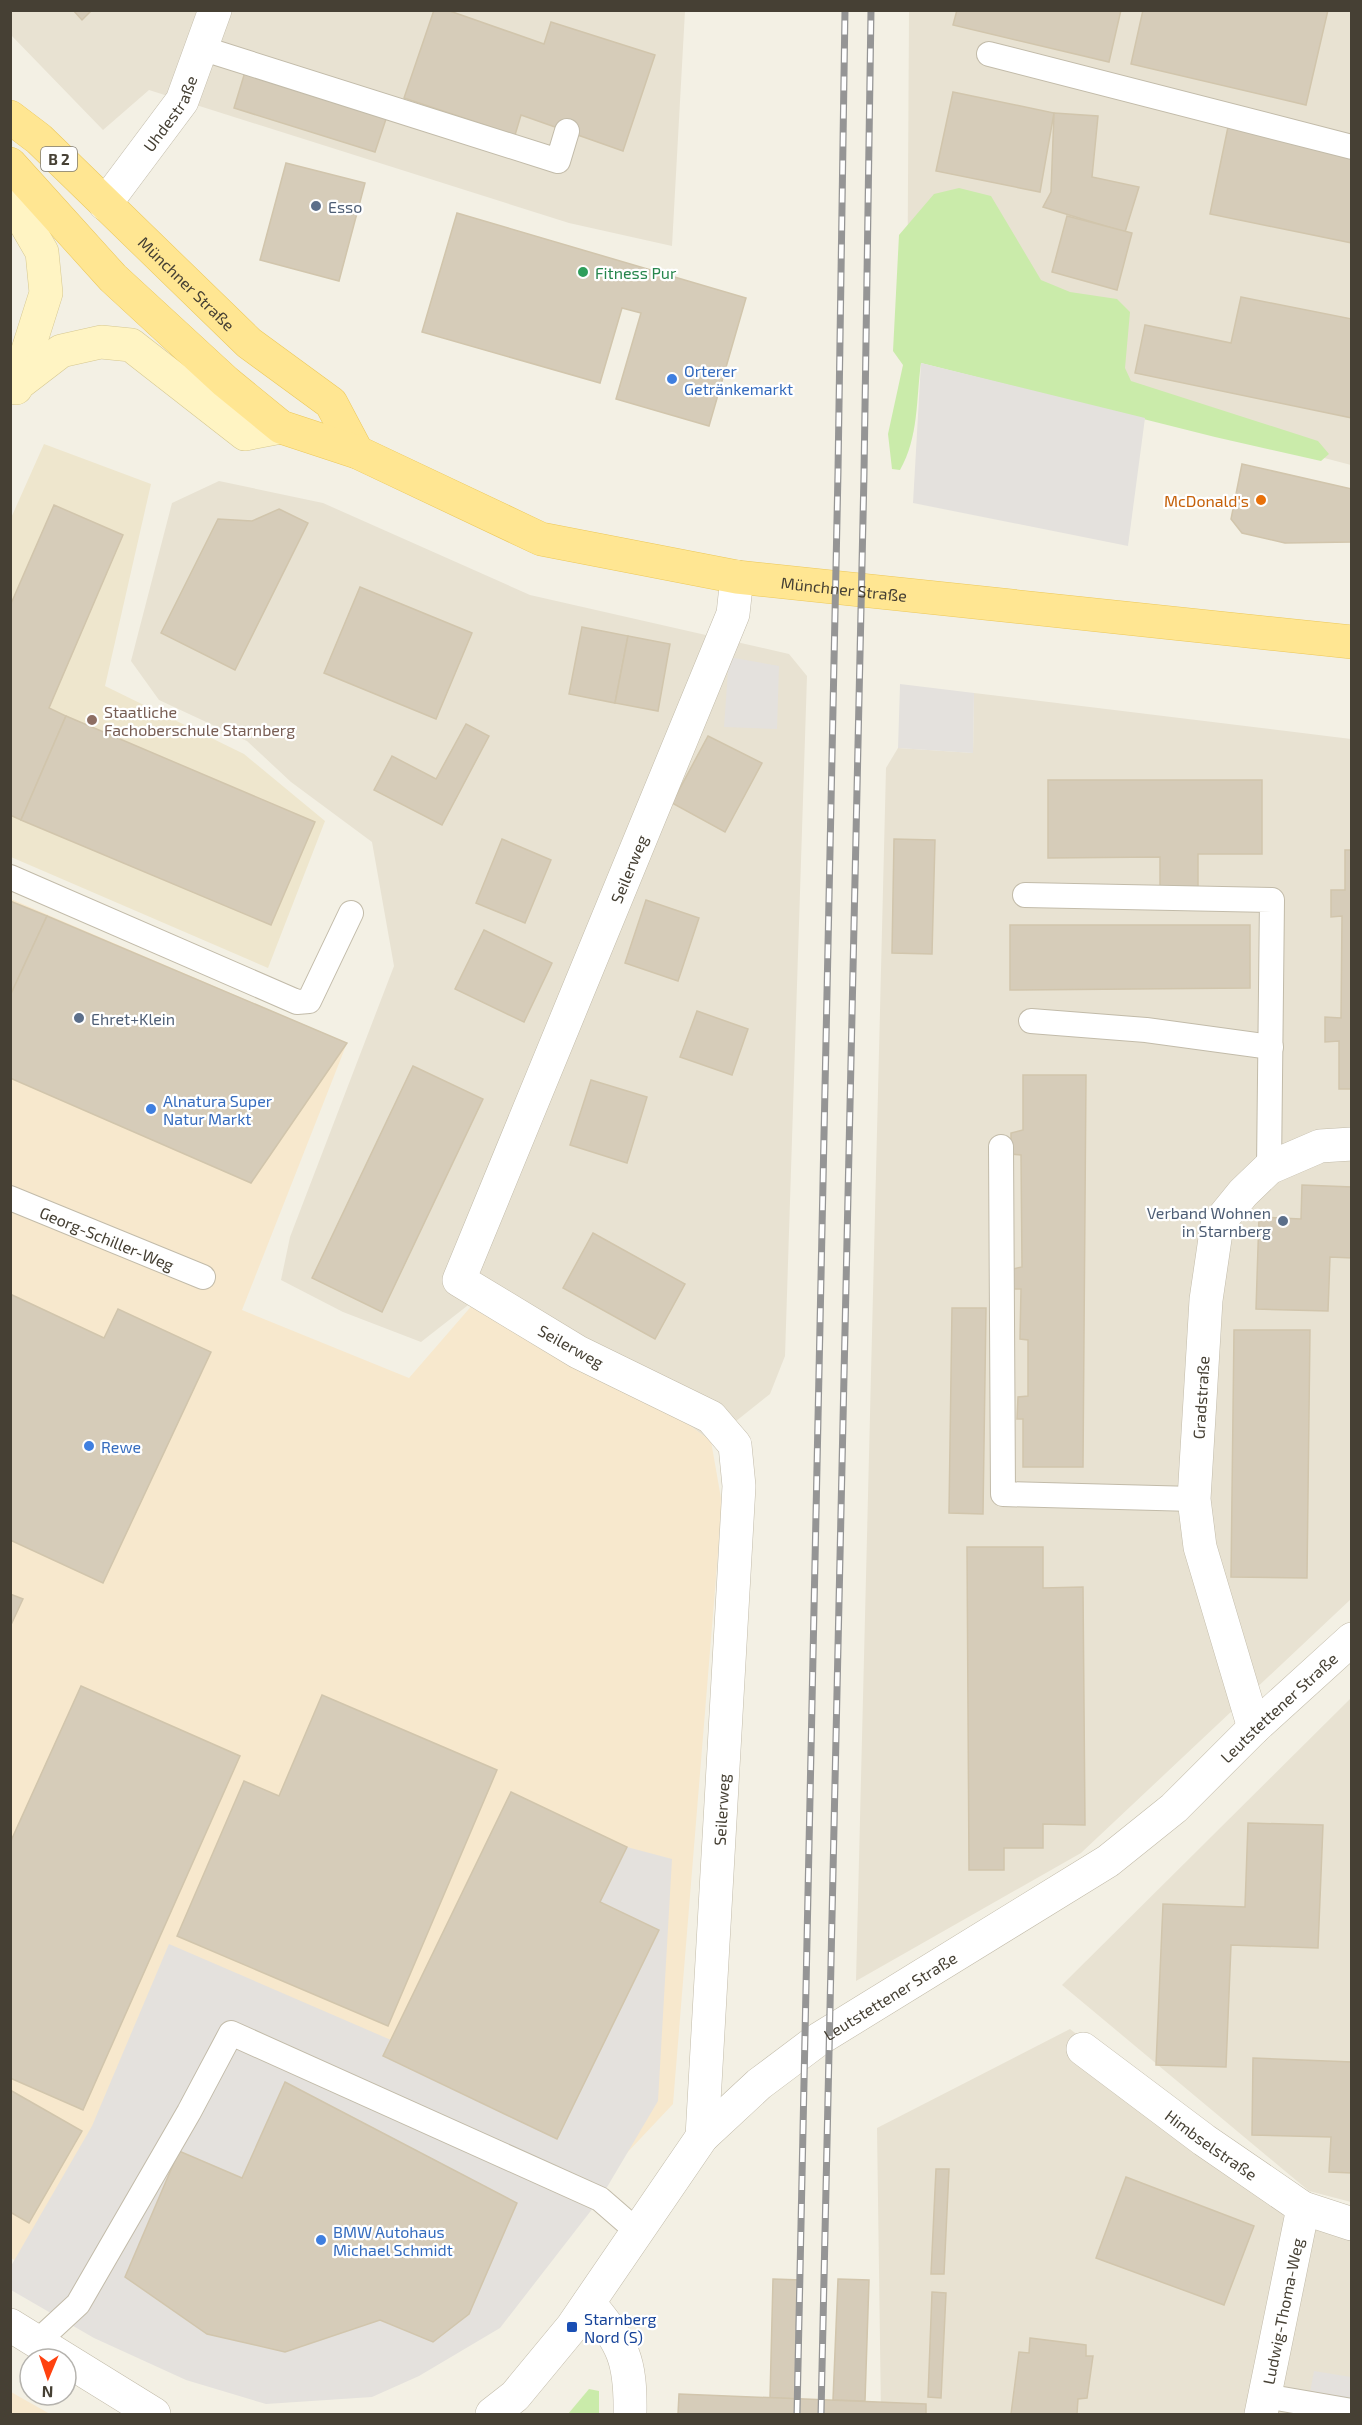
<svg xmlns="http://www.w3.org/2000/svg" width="1362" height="2425" viewBox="0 0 1362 2425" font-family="'Exo 2',sans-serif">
<rect width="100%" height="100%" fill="#f3f0e4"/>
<g fill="#e8e2d2">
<polygon points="11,10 685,11 672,246 569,223 149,90 103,130 11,35"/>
<polygon points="909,11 1351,11 1351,465 907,349"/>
<polygon points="219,481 323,503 530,595 789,654 807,676 785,1356 770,1394 711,1441 628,1381 481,1295 421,1342 343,1312 281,1280 290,1237 394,966 372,842 291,782 247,741 159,700 131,661 172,503"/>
<polygon points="974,693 1351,739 1351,1599 1081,1853 856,1981 886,768 898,748 973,753"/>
<polygon points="1351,1698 1351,2202 1309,2191 1062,1985"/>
<polygon points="1070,2029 1303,2208 1351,2224 1351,2414 881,2414 877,2128"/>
</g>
<g fill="#f7e8cd">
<polygon points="11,899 347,1043 242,1310 409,1378 481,1295 628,1381 711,1441 722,1504 673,2104 511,2276 165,2349 11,2258"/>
<polygon points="11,2392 50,2414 11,2414"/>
</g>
<polygon fill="#eee6cd" points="44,444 151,484 105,686 244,754 325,821 268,968 11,857 11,518"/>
<g fill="#caebaa">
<path d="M959 188 991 196 1041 280 1070 292 1117 299 1130 312 1125 368 1131 381 1318 441 1329 454 1321 461 1215 437 921 363C916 399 919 437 900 470L892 469 888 434 903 365 893 351 899 235 934 194Z"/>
<polygon points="589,2389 599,2391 599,2414 568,2414"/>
</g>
<g fill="#e4e1dd">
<polygon points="921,363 1145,418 1128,546 913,503"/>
<polygon points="729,657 779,666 777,729 724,727"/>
<polygon points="900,684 974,693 973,753 898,748"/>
<polygon points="627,1847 672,1859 658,2101 600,2199 500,2328 419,2376 372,2397 266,2404 186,2380 94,2338 11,2290 11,2266 92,2126 169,1944 391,2040 384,2056 557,2139 658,1930 600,1902"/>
<polygon points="1314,2371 1351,2377 1351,2414 1306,2414"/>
</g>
<g fill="#d6ccb9" stroke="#d1c5ac" stroke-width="1.5">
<polygon points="73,10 92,10 82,20"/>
<polygon points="434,10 447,10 544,44 551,22 655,55 623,151 521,115 515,135 404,98"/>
<polygon points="957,10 1121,10 1109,62 953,25"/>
<polygon points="1143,10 1328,10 1306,105 1131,64"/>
<polygon points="245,72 387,116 375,152 234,108"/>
<polygon points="953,92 1054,113 1040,192 936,171"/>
<polygon points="1054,113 1098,116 1092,177 1139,187 1125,232 1043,207 1051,192"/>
<polygon points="1228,127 1352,152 1352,243 1210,214"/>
<polygon points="286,163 365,183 339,281 260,260"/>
<polygon points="457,213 746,298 709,426 616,399 641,313 622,308 600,383 422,332"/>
<polygon points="1067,216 1132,233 1117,290 1052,272"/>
<polygon points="1241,297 1352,319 1352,418 1135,373 1145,325 1231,343"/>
<polygon points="1242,464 1352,489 1352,542 1285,543 1242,533 1231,519"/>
<polygon points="54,505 123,535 49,708 66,716 21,820 10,815 10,606"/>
<polygon points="279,509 308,523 235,670 161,633 218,519 252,521"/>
<polygon points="360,587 472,633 436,719 324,673"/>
<polygon points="582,627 628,636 615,703 569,694"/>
<polygon points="628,636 670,644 658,711 615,703"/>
<polygon points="66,716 315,822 271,925 21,820"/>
<polygon points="466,724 489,736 442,825 374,790 392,756 436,779"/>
<polygon points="708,736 762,763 725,832 672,803"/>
<polygon points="1048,780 1262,780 1262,854 1198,854 1198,887 1160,887 1160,857 1048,858"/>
<polygon points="502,839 551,860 525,923 476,903"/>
<polygon points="894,839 935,840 932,954 892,953"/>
<polygon points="1345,850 1352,850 1352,1089 1339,1089 1339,1041 1325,1042 1325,1017 1341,1018 1342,916 1331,917 1331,890 1345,890"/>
<polygon points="646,900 699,918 678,981 625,963"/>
<polygon points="10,901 47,916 10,996"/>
<polygon points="47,916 347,1043 251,1183 10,1078 10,996"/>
<polygon points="1010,925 1250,925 1250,988 1010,990"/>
<polygon points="484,930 552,963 524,1022 455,989"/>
<polygon points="697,1011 748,1029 732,1075 680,1057"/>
<polygon points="413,1066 483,1099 382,1312 312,1278"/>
<polygon points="1023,1075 1086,1075 1083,1467 1023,1467 1023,1419 1017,1419 1018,1397 1028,1396 1028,1340 1020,1339 1021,1289 1012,1289 1013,1269 1022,1267 1021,1155 1011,1154 1011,1133 1023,1130"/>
<polygon points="591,1080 647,1097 627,1163 570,1145"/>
<polygon points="1302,1185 1352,1187 1352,1258 1330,1257 1328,1311 1256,1309 1259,1217 1301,1219"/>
<polygon points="593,1233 685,1284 655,1339 563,1288"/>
<polygon points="10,1294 104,1338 118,1309 211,1352 103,1583 10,1540"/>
<polygon points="952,1308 986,1308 983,1514 949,1513"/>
<polygon points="1234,1330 1310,1330 1307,1578 1231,1577"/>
<polygon points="967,1547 1043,1547 1043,1588 1083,1587 1085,1825 1043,1824 1043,1848 1004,1848 1004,1870 969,1870"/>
<polygon points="10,1594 23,1599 10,1627"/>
<polygon points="81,1686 240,1756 83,2110 10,2078 10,1843"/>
<polygon points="322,1695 497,1770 388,2026 177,1936 244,1781 279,1796"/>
<polygon points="511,1792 627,1847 600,1902 659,1930 557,2139 383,2056"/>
<polygon points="1248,1823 1323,1825 1318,1948 1231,1945 1226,2067 1156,2065 1163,1904 1245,1907"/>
<polygon points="1253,2058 1352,2062 1352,2173 1329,2172 1331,2137 1252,2135"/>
<polygon points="285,2082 517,2203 469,2314 433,2342 380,2320 285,2352 207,2334 125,2277 179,2151 242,2178"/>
<polygon points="10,2090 82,2131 29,2223 10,2212"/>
<polygon points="936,2169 949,2169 944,2274 931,2274"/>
<polygon points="1126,2177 1254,2226 1224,2305 1096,2258"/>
<polygon points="773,2279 801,2280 797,2399 770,2398"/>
<polygon points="838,2279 869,2280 865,2401 833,2400"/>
<polygon points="932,2292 946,2293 941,2398 928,2397"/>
<polygon points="1030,2338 1086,2345 1086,2356 1093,2356 1087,2398 1078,2399 1077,2414 1011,2414 1019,2352 1029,2353"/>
<polygon points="679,2394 926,2404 926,2414 678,2414"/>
</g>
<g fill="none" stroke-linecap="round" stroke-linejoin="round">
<g stroke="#c2bba9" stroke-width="26">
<g id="lane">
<polyline points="201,48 558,161 567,131"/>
<polyline points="989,54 1352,147"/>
<polyline points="10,877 297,1002 309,1001 351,913"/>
<polyline points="1025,895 1272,900 1269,1168"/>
<polyline points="1031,1021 1146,1030 1271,1047"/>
<polyline points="1001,1147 1003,1494 1194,1499"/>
<path id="s1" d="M10 1198 203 1277"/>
<polyline points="38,2341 78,2304 189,2112 231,2033 600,2199 638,2232"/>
<polyline points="1265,2396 1352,2411"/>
</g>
</g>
<g stroke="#c2bba9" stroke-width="34">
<g id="street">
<path id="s2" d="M105 204 182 101 215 10"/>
<path id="s3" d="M1254 1728 1200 1547 1194 1499 1206 1300 1217 1225 1243 1193 1269 1168 1320 1146 1352 1144"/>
<path id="s4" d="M1083 2049 1204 2140 1303 2208 1352 2224"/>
<path id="s5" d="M702 2137 739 1486 735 1445 711 1417 578 1352 459 1280 733 614 737 577"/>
<path d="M589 2303C623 2344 631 2359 630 2414"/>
<polyline points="10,2325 154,2414"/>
<path id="s6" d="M492 2414 515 2396 572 2327 702 2137 759 2084 819 2039 1108 1861 1174 1808 1254 1728 1352 1639"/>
<path id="s7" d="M1261 2414 1303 2208"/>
</g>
</g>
<g stroke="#d6c891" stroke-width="34">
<g id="secondary">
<polyline points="10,197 42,252 46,293 16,388"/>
<polyline points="18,384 61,351 101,342 131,345 245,434 281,427"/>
</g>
</g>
<g stroke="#ecc85a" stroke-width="34">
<g id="primary">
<path id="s8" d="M10 117 39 139 249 343 331 403 357 452"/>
<path id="s9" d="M10 164 113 278 226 382 281 427 357 452 541 539 737 577 1352 642"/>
</g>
</g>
<use href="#lane" stroke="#fff" stroke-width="24"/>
<use href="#street" stroke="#fff" stroke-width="33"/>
<use href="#secondary" stroke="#fff4c3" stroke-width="33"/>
<use href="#primary" stroke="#ffe692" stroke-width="33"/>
<g stroke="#959595" stroke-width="7">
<g id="rail">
<polyline points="797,2414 838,472 845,10"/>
<polyline points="821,2414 864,474 871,10"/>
</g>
</g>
<use href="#rail" stroke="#fff" stroke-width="4.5" stroke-dasharray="14" stroke-linecap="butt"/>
</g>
<g fill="#5c6f8a" stroke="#fff" stroke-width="2">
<circle cx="316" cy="206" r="6"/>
<circle cx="79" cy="1018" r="6"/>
<circle cx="1283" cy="1221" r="6"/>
</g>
<circle fill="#2e9e5b" stroke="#fff" stroke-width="2" cx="583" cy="272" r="6"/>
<g fill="#3f7fe0" stroke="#fff" stroke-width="2">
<circle cx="672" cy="379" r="6"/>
<circle cx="151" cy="1109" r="6"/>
<circle cx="89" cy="1446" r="6"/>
<circle cx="321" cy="2240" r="6"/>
</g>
<circle fill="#e8710a" stroke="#fff" stroke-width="2" cx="1261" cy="500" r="6"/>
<circle fill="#8d6e63" stroke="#fff" stroke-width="2" cx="92" cy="720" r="6"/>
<rect fill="#1a4fb4" stroke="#fff" stroke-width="2" x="566" y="2321" width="12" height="12" rx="3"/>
<g text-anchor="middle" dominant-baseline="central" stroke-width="4.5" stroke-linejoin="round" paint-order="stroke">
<rect fill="#fff" stroke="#7e7971" stroke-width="1.5" x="41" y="147" width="36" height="24" rx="4.5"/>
<g font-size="15" font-weight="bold" fill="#464034">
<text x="59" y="159">B 2</text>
</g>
<g font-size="16" fill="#464034" stroke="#fff">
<text stroke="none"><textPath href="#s2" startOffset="112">Uhdestraße</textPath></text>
<text stroke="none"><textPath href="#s8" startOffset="243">Münchner Straße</textPath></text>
<text stroke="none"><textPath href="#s9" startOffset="969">Münchner Straße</textPath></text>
<text stroke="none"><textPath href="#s5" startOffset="1462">Seilerweg</textPath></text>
<text stroke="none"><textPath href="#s1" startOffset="105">Georg-Schiller-Weg</textPath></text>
<text transform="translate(571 1346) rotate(29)">Seilerweg</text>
<text stroke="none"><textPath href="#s3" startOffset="339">Gradstraße</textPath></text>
<text stroke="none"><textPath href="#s6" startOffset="1071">Leutstettener Straße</textPath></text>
<text stroke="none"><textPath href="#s5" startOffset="328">Seilerweg</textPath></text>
<text stroke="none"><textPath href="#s6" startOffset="585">Leutstettener Straße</textPath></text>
<text stroke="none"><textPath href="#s4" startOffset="160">Himbselstraße</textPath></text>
<text stroke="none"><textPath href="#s7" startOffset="105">Ludwig-Thoma-Weg</textPath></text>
</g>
<g font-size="16" fill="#4e5e75" stroke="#fff" text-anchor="start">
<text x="328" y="206">Esso</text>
<text x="91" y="1018">Ehret+Klein</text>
<text x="1271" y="1212" text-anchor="end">Verband Wohnen<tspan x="1271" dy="18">in Starnberg</tspan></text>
</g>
<g font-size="16" fill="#27864d" stroke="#fff" text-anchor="start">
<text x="595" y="272">Fitness Pur</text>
</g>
<g font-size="16" fill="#366cbe" stroke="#fff" text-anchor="start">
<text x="684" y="370">Orterer<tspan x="684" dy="18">Getränkemarkt</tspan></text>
<text x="163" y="1100">Alnatura Super<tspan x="163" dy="18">Natur Markt</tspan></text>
<text x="101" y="1446">Rewe</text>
<text x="333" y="2231">BMW Autohaus<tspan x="333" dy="18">Michael Schmidt</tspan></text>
</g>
<g font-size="16" fill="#c56008" stroke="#fff" text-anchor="end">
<text x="1249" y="500">McDonald's</text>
</g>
<g font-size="16" fill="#785e54" stroke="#fff" text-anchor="start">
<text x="104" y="711">Staatliche<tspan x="104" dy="18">Fachoberschule Starnberg</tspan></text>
</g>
<g font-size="16" fill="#164399" stroke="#fff" text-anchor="start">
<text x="584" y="2318">Starnberg<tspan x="584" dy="18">Nord (S)</tspan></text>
</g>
</g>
<rect width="1362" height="2425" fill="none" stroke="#464034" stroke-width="24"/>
<g transform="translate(48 2377) rotate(182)"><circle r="28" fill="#ffffff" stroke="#b5b3ae" stroke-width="1.5"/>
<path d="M0-4.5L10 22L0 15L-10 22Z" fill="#ff4210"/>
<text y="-9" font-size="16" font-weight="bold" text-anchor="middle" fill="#464034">N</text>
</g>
</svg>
